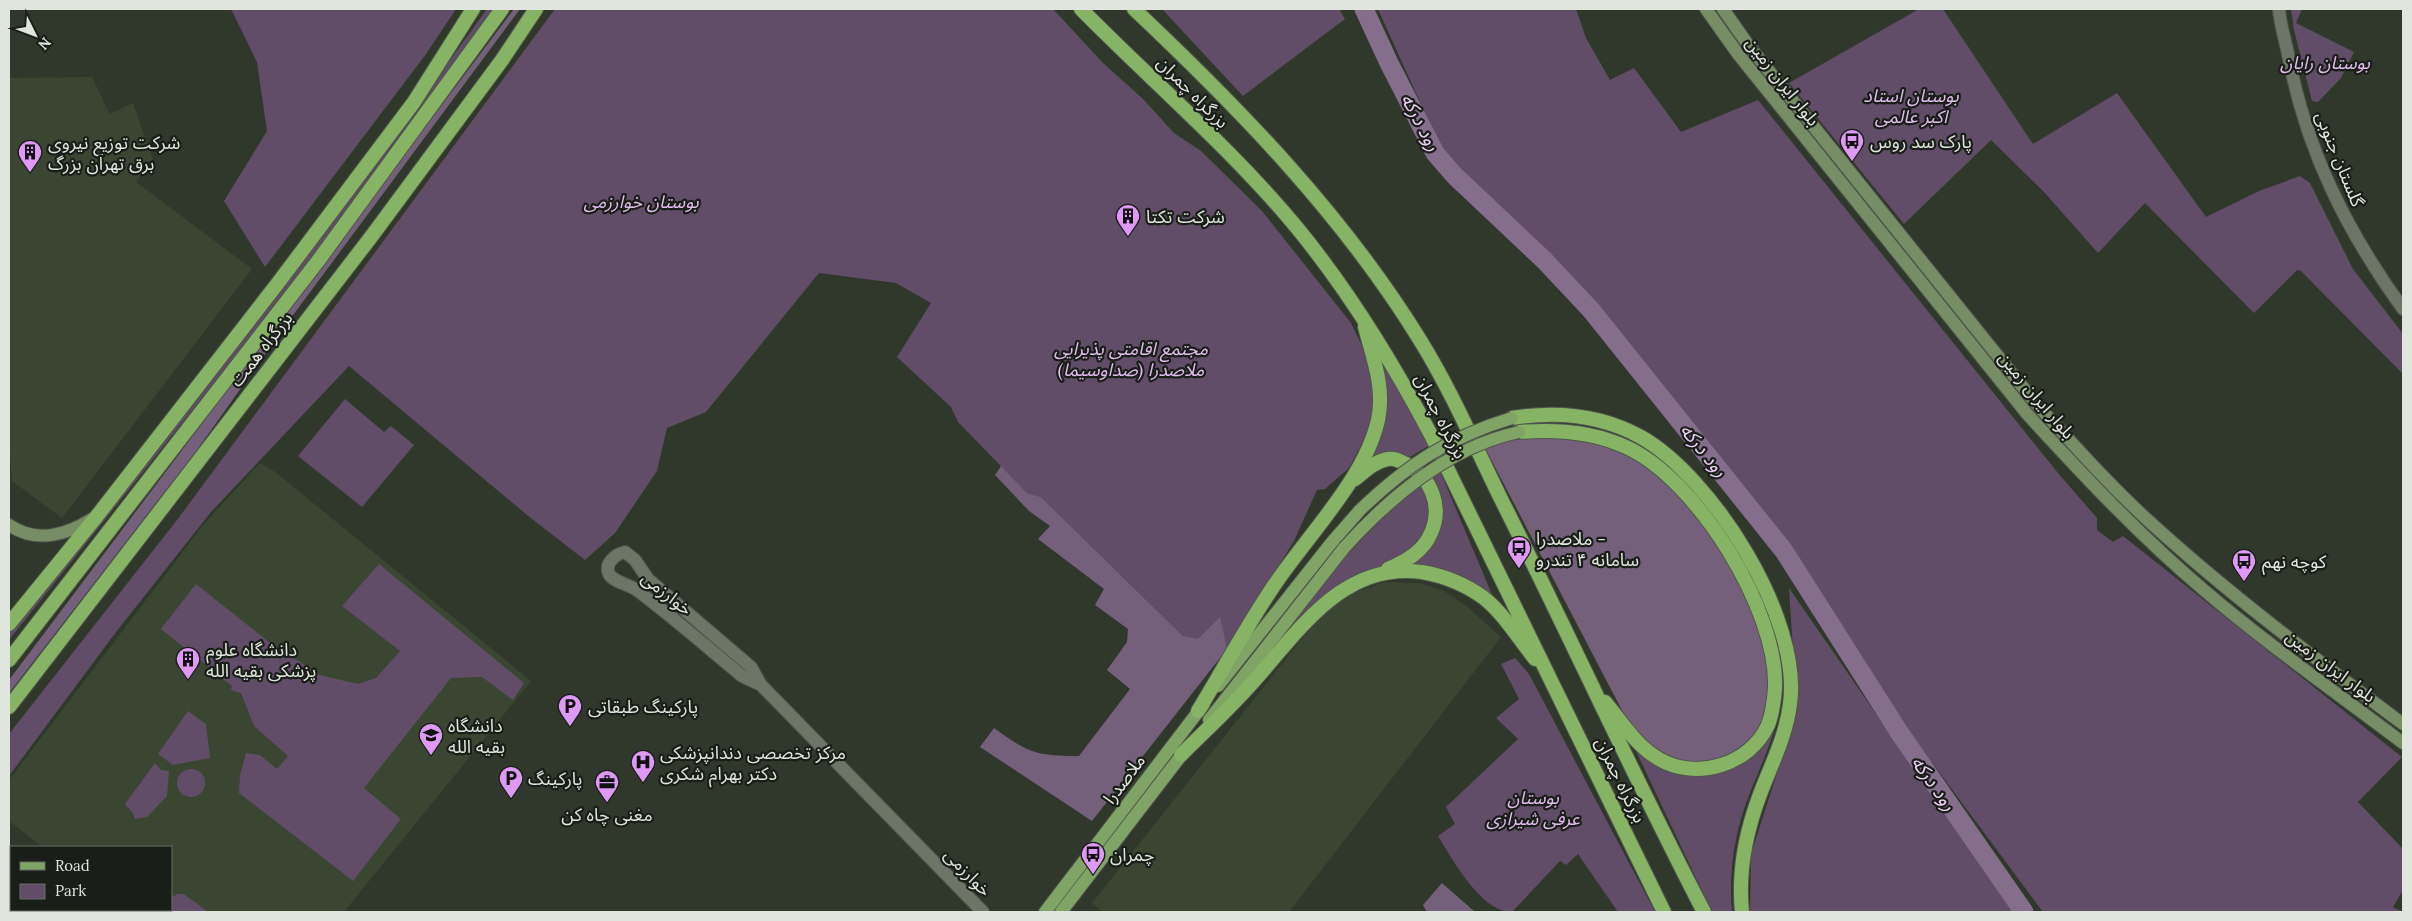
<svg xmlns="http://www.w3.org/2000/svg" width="2412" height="921" viewBox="0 0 2412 921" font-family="Lora,'Noto Sans Arabic',serif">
<rect width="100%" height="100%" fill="#30382b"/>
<g fill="#3a4532">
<polygon points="92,77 110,114 133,103 153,160 136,182 252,269 62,518 12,481 9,441 9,78"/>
<polygon points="260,463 274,471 531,681 344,912 110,912 109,910 171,910 171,847 43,847 9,821 9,780 203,525"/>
<polygon points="1384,582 1420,583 1444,591 1465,605 1501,637 1289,912 1103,912 1092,903 1320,616 1351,594"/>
</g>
<g fill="#614d68">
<polygon points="231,9 456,9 426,54 265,267 224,201 267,131 257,62"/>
<polygon points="487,9 494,9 332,235 9,640 9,631 326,231"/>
<polygon points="555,9 1053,9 1103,63 1143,99 1174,133 1201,151 1262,211 1351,323 1369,360 1375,389 1371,426 1349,468 1325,489 1317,490 1294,541 1227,649 1183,636 1041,497 1027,493 958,422 951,407 897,357 931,303 896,283 819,273 706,412 667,428 657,471 615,533 585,560 527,515 349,366 211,512 116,632 9,776 9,734 177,520"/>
<polygon points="1162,9 1339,9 1345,19 1243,96"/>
<polygon points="1378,9 1576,9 1586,38 1610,80 1634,68 1681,132 1758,100 2058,473 2097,518 2097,530 2113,542 2123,536 2402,757 2358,802 2403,849 2403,890 2393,907 2403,912 2043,912 1706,458 1570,294 1438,142"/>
<polygon points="1919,9 1943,9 2033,144 2117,93 2206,217 2259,191 2300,176 2310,183 2353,269 2403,334 2403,374 2301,271 2297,270 2254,313 2145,203 2098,253 2044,192 1991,140 1904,224 1789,83"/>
<polygon points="2291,9 2302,9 2296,23 2354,52 2341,78 2318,102 2312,101 2294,30"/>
<polygon points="1376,353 1430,445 1408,458 1364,466 1375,446"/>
<polygon points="345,399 384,432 391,426 414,445 362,507 298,456"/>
<polygon points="1440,471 1493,597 1480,589 1402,568 1416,562 1433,542 1430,477"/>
<path d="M1421 485 1429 502 1430 516 1428 529 1408 555 1356 577 1252 678C1302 608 1352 539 1421 485Z"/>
<polygon points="379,564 524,683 513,700 482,677 451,678 364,788 401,819 353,881 239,793 240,775 246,753 260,755 277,769 288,756 254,726 241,693 231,690 232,686 161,629 196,584 269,642 320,675 358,684 376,678 400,651 342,606"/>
<polygon points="1789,588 2013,912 1750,912 1751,854 1797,711"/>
<path d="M1515 658 1529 674 1655 912H1618L1578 854 1566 865 1560 861 1512 912C1481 912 1453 860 1438 836L1455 824 1446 807 1518 739 1496 718 1519 699 1501 664Z"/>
<polygon points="188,711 206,724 210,758 173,765 158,754"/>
<path d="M1779 714C1771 747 1755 777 1744 809 1733 842 1729 877 1732 912H1712L1636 751 1665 769 1687 775 1769 734Z"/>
<polygon points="155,763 161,770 169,771 167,796 147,817 135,819 132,812 125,804"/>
<circle cx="191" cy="783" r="14"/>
<polygon points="178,894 184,894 208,912 155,912 157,910 171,910 171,897"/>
</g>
<g fill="#75607c">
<polygon points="514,9 520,9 282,330 197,450 9,693 9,680"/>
<path d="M1555 435C1585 441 1614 445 1641 462 1699 498 1779 627 1769 697 1764 733 1739 759 1702 762 1697 763 1691 764 1687 764 1677 763 1664 756 1655 751 1645 746 1635 730 1627 720L1484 446 1516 437Z"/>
<path d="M1001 466 1027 493 1041 497 1183 636 1198 639 1220 617 1227 649 1092 821 980 747 994 728C1029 753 1035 756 1079 756L1130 689 1107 670 1127 642 1128 629 1095 605 1104 589 1038 539 1050 526 1029 511 995 475Z"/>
<polygon points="1442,883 1475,912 1427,912 1423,905"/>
</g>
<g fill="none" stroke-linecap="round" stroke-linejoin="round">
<polyline stroke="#846e8b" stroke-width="19" points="1364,9 1389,63 1435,153 1455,176 1545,261 1591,310 1784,551 1899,732 2024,912"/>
<g stroke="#50564c" stroke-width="14">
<g id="tertiary">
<path d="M2279 9C2280 24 2285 39 2288 54 2306 150 2346 230 2403 309"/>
<path d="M761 685 742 676C708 648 674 618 638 591 631 585 613 582 609 574 604 563 616 554 625 552L635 560 648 579 751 667 761 685 983 912"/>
</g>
</g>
<g stroke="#50564c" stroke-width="14">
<g id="secondary">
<path d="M1706 9 1738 54 2028 415C2084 476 2141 537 2205 591 2268 645 2337 693 2403 743"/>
<path d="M1723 9 1749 46 2038 406C2075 446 2111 487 2151 523 2231 596 2317 660 2403 724"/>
<path d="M9 525C37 544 66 535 92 519"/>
</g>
</g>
<g stroke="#50564c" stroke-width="14">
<g id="primary">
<polyline points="1218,686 1332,542 1360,510"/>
<polyline points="1209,720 1344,548"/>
<polyline points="1045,912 1204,704"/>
<polyline points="1061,912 1187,748"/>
</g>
</g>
<g stroke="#50564c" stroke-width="16">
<g id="trunk">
<path d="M1081 9C1153 82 1233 150 1298 229 1351 294 1392 361 1431 435L1664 912"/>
<path d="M1134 9C1240 109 1343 215 1420 340 1451 390 1475 446 1501 499 1570 636 1633 776 1704 912"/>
<path d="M1512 418C1556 411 1601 415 1641 437 1713 478 1802 619 1790 704 1786 737 1770 767 1759 797 1745 835 1738 873 1742 912"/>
<path d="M1519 432C1555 429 1592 431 1626 447 1697 479 1778 610 1775 688 1774 700 1773 713 1768 725 1750 765 1696 781 1659 759 1636 746 1622 722 1605 702"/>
<path d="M1355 479C1365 471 1375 461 1388 459 1395 458 1400 461 1406 464 1431 477 1443 506 1431 533 1423 552 1406 561 1388 569"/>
<polyline points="9,624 97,516 278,283 414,102 473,9"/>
<polyline points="9,660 318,261 502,9"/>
<polyline points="9,707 371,237 502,60 536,9"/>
<path d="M1198 711C1223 670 1246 627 1273 587 1306 537 1365 479 1378 420 1385 388 1373 358 1365 327"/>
<path d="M1181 755C1205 731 1230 708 1253 682 1299 631 1343 561 1422 572 1445 576 1465 584 1484 598 1504 614 1519 639 1535 659"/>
</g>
</g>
<use href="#tertiary" stroke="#6c7566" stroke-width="12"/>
<use href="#secondary" stroke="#768d65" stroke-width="12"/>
<use href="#primary" stroke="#7fa465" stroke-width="12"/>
<use href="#trunk" stroke="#86b464" stroke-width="14"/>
<g stroke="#50564c" stroke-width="14" stroke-linecap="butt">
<g id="primary-bridge">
<path d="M1360 510C1407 465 1449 437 1512 418"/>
<path d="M1344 548C1391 496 1449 447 1519 432"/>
</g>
</g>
<use href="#primary-bridge" stroke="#7fa465" stroke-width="12"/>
</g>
<defs>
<g id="bus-pin" transform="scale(1.25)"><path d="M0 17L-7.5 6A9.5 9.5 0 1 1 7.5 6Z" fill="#dd99f3" stroke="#1a1e18"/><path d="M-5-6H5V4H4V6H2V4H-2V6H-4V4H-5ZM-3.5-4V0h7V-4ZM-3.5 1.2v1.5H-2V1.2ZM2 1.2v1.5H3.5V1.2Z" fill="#111"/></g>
<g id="building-pin" transform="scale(1.25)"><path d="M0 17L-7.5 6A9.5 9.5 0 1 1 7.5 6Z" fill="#dd99f3" stroke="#1a1e18"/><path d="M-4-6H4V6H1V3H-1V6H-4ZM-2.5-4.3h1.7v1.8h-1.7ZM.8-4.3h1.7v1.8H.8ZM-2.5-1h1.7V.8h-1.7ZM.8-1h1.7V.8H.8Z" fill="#111"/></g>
<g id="parking-pin" transform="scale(1.25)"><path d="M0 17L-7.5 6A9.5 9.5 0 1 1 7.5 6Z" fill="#dd99f3" stroke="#1a1e18"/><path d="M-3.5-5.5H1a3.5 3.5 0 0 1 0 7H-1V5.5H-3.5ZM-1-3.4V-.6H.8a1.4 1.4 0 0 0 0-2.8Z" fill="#111"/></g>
<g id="university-pin" transform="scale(1.25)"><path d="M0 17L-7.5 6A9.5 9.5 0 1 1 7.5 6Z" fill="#dd99f3" stroke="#1a1e18"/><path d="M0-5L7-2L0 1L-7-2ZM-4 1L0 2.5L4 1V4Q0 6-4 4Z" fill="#111"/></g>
<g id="hospital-pin" transform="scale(1.25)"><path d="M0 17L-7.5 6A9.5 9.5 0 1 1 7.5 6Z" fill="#dd99f3" stroke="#1a1e18"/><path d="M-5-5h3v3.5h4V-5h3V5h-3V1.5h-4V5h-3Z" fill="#111"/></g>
<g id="office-pin" transform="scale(1.25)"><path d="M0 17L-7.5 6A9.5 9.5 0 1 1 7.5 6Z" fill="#dd99f3" stroke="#1a1e18"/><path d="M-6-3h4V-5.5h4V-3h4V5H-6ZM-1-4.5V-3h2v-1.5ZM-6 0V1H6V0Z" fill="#111"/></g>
</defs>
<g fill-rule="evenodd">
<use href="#bus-pin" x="1852" y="141"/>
<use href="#building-pin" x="30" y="152"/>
<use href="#building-pin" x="1128" y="216"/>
<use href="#bus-pin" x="1519" y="548"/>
<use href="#bus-pin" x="2244" y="561"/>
<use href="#building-pin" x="188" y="659"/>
<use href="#parking-pin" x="570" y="706"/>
<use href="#university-pin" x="431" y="735"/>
<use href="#hospital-pin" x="643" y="762"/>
<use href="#parking-pin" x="511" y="778"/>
<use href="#office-pin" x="607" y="782"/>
<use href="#bus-pin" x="1093" y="854"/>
</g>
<g text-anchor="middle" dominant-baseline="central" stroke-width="4.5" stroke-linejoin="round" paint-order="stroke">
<g font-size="18" font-style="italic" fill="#e2bcef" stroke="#1a1e18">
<text x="2325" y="62">بوستان رایان</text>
<text x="1911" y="95">بوستان استاد<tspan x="1911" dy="21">اکبر عالمی</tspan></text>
<text x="641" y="201">بوستان خوارزمی</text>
<text x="1131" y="348">مجتمع اقامتی پذیرایی<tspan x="1131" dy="21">ملاصدرا (صداوسیما)</tspan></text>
<text x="1533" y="797">بوستان<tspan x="1533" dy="21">عرفی شیرازی</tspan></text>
</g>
<g font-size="18" fill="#e0e5dd" stroke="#1a1e18">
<text transform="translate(1783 81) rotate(52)">بلوار ایران زمین</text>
<text transform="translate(1193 92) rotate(45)">بزرگراه چمران</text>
<text transform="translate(2340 159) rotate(68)">گلستان جنوبی</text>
<text transform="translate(261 349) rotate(-52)">بزرگراه همت</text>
<text transform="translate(2037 395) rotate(50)">بلوار ایران زمین</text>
<text transform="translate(1441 416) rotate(63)">بزرگراه چمران</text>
<text transform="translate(667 593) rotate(38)">خوارزمی</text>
<text transform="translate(2331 666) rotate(37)">بلوار ایران زمین</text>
<text transform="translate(1124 779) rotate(-53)">ملاصدرا</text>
<text transform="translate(1621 780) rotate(64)">بزرگراه چمران</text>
<text transform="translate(968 872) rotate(46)">خوارزمی</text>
</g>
<g font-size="18" fill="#e0e5dd" stroke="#1a1e18" text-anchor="start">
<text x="1870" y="141">پارک سد روس</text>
<text x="48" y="142">شرکت توزیع نیروی<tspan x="48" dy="21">برق تهران بزرگ</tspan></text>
<text x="1146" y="216">شرکت تکتا</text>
<text x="1536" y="538">ملاصدرا -<tspan x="1536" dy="21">سامانه ۴ تندرو</tspan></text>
<text x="2262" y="561">کوچه نهم</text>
<text x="206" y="649">دانشگاه علوم<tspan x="206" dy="21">پزشکی بقیه الله</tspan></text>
<text x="588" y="706">پارکینگ طبقاتی</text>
<text x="448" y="725">دانشگاه<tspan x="448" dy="21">بقیه الله</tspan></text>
<text x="660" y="752">مرکز تخصصی دندانپزشکی<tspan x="660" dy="21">دکتر بهرام شکری</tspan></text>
<text x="528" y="778">پارکینگ</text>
<text x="607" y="814" text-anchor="middle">مغنی چاه کن</text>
<text x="1110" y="854">چمران</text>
</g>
<g font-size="19" font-style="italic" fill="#eecff8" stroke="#1a1e18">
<text transform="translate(1421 122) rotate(62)">رود درکه</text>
<text transform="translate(1704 450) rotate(51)">رود درکه</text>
<text transform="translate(1934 783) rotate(55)">رود درکه</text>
</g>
</g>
<rect width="2412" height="921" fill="none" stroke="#e0e5dd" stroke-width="20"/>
<rect x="10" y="846" width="162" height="65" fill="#1a1e18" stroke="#696e67"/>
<rect x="20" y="862" width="25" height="8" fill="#7fa465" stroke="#696e67"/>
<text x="55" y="871" font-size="15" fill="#e0e5dd">Road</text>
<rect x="20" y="884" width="25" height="15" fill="#614d68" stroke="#696e67"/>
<text x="55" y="896" font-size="15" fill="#e0e5dd">Park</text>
<g transform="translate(35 35) rotate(132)" stroke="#1a1e18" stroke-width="4" paint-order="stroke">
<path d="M0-4L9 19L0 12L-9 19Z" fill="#e0e5dd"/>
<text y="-8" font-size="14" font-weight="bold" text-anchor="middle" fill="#e0e5dd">N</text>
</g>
</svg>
